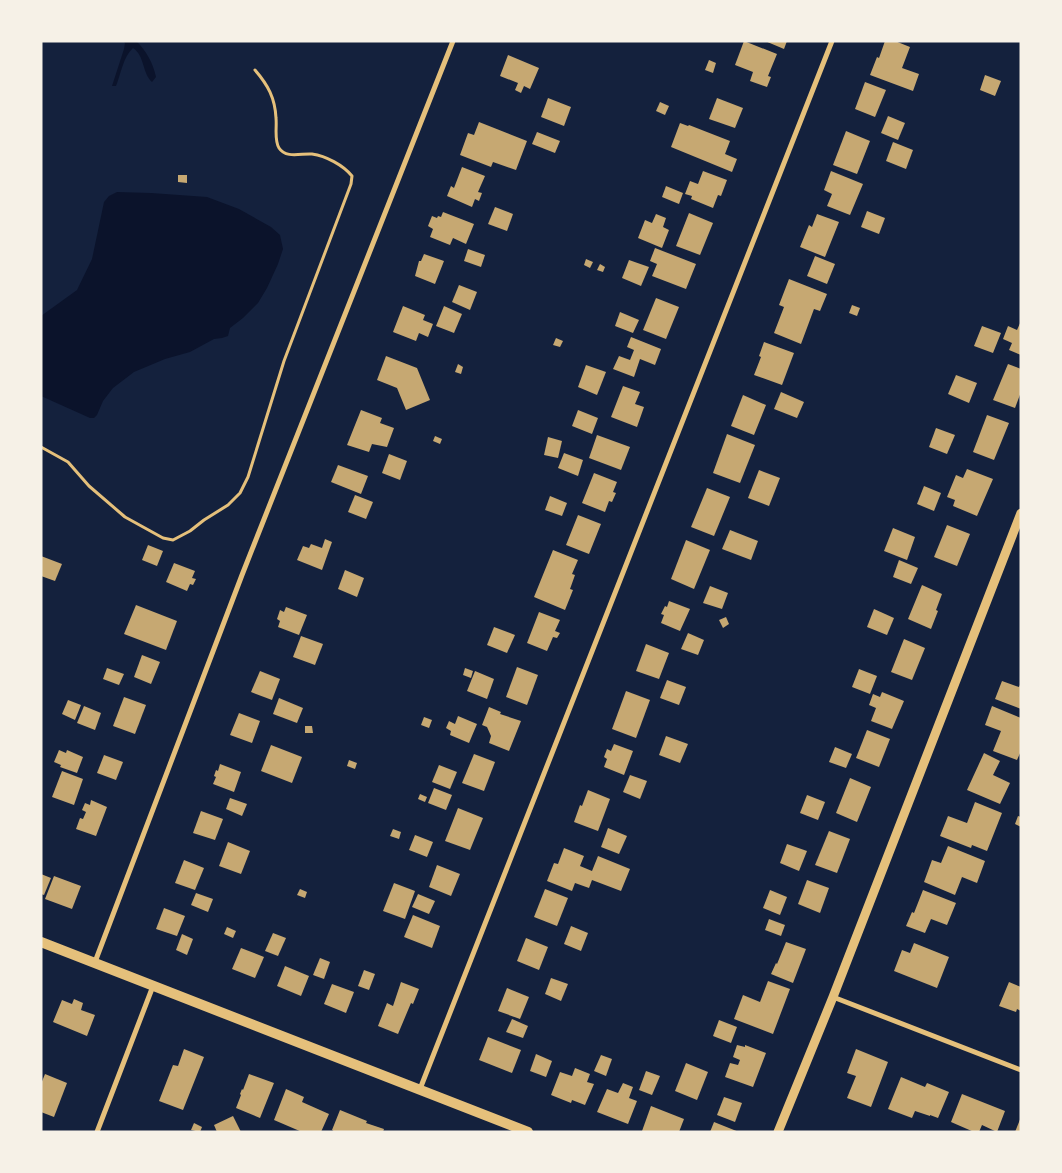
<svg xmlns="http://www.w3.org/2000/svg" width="1062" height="1173" viewBox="0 0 1062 1173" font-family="'Exo 2',sans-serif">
<rect width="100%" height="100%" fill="#14213d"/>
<g fill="#0b132b">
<path d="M123 41H136C146 50 153 63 156 77L152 82C142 73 145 56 133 48 123 57 121 74 116 86H112L124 49 125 43Z"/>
<polygon points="117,192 151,193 207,197 239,209 271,227 280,235 283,249 278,264 267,288 258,303 243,318 230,328 228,336 222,338 214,339 190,352 165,359 134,372 113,388 103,401 97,415 94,418 90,418 41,396 41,316 77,290 92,259 104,202 109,196"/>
</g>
<g fill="#c6a872">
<polygon points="744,41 777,54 768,76 771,77 767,87 750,81 753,72 735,65"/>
<polygon points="765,41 787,41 784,49"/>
<polygon points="885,41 895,41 910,47 902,68 919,74 913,91 870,75 877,57 879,58"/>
<polygon points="508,55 539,68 530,89 524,86 521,93 515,90 518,83 500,76"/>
<polygon points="709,60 716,63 713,73 705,70"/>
<polygon points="985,75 1001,81 995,96 980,90"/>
<polygon points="865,82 886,90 875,117 855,109"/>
<polygon points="548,98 571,107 564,126 541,117"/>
<polygon points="717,98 743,108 735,128 709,119"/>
<polygon points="660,102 669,106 665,115 656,111"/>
<polygon points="888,116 905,123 898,140 881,133"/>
<polygon points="479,122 527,141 516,170 493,162 491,167 460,155 468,133 474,135"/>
<polygon points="680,123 688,126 689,125 730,141 725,154 737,159 732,172 671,147"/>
<polygon points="846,131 870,141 857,174 833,165"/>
<polygon points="537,132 560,141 555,153 532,144"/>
<polygon points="893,142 913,150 906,169 886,161"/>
<polygon points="462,167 485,176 478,192 482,193 479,201 475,199 472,207 447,196 451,186 454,188"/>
<polygon points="703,171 727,180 721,196 718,195 713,208 691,199 692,196 685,194 690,181 698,184"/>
<polygon points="831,171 863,184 850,215 827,206 832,194 824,190"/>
<polygon points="178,175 187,175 187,183 178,182"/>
<polygon points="666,186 683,193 679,204 662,197"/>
<polygon points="495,207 513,214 507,231 488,224"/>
<polygon points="867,211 885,218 879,234 861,227"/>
<polygon points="443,212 474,224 466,244 453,238 450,245 430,237 433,229 428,226 432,216 437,218 438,216 441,217"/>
<polygon points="689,213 713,223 700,255 676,246"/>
<polygon points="656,214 666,218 663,227 669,230 662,248 638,238 645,220 652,223"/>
<polygon points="817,214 839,222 825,257 800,247 809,225 812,227"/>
<polygon points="655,248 696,264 686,289 652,276 657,264 650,261"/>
<polygon points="468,249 485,255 481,267 464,261"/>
<polygon points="424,254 444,261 435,284 415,276 419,261 421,261"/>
<polygon points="815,256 835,264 827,284 807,276"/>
<polygon points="586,259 593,262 590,268 584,265"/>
<polygon points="629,260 649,267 641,286 622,278"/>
<polygon points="600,264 605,267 603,272 597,270"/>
<polygon points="789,279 827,294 820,311 814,309 801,344 774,333 784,307 779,305"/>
<polygon points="459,285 477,292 470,310 452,302"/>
<polygon points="656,298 679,307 666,339 643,330"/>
<polygon points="852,305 860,308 857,316 849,313"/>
<polygon points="403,306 425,315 423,320 433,324 428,337 419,333 416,341 393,332"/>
<polygon points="444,306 462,314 454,333 436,326"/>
<polygon points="620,312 639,320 633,333 615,326"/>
<polygon points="1021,321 1021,355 1009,350 1012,343 1003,339 1008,326 1017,330"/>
<polygon points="982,326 1001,333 993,353 974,346"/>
<polygon points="631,337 661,349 655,365 640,359 634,377 613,369 619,356 630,360 634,350 627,347"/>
<polygon points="556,338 563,341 560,347 553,345"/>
<polygon points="764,342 794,353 782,385 754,375 761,357 759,356"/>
<polygon points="386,356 417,368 430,400 406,410 397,388 377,380"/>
<polygon points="458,364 463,367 461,374 455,372"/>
<polygon points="1008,364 1021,369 1021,392 1015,408 993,400"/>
<polygon points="586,365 606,372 597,395 578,387"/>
<polygon points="956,375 977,383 969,403 948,394"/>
<polygon points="623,386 640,392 635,404 644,407 637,427 611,417"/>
<polygon points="781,392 804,402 797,418 774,409"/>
<polygon points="743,395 766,405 754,435 731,426"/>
<polygon points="361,410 382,418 380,423 394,428 387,447 372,444 369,452 347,445"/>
<polygon points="578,410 598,418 592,434 572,426"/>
<polygon points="987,415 1009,423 994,460 973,452"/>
<polygon points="936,428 955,435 947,454 929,447"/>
<polygon points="727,434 755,445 740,483 713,473"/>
<polygon points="597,435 630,447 621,470 589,458"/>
<polygon points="435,436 442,439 440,444 433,441"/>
<polygon points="548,437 562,441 558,458 544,455"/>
<polygon points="564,453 583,460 578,476 558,468"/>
<polygon points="389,454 407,461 400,480 382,473"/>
<polygon points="338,465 368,476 361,494 331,482"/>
<polygon points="967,469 993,479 977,516 953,506 955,500 947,497 956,475 963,478"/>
<polygon points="759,470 780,478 769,506 748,498"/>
<polygon points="594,473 617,482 613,492 616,493 612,502 609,501 605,512 582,503"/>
<polygon points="924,486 941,493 934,511 917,504"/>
<polygon points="707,488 730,497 714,536 691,527"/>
<polygon points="355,495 373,502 366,519 348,512"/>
<polygon points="550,496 567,503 562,516 545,510"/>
<polygon points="578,515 601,524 589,554 566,545"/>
<polygon points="947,525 970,534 957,566 934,557"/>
<polygon points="893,528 915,537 907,560 884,551"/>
<polygon points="730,530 758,541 751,560 722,549"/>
<polygon points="325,539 332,542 322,570 297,560 303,546 309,548 311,544 322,548"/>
<polygon points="686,540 710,550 694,589 671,579"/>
<polygon points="148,545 163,551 157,566 142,560"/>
<polygon points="553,550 578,560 572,574 575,575 570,589 573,590 565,610 534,597"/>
<polygon points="41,556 62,564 55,581 41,576"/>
<polygon points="899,560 918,568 911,584 893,577"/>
<polygon points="174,563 195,571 192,578 196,579 193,585 190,584 187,591 166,582"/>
<polygon points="345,570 364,578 357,597 338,589"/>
<polygon points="922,585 942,594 936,610 938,611 931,629 908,619"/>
<polygon points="710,586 728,593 722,609 703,603"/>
<polygon points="669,601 690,609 680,631 661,623 664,615 661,614 665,606 667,607"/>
<polygon points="136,605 177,621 166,650 124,634"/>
<polygon points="286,607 307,615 299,635 278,627 280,621 277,619 280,610 284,612"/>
<polygon points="874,609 894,618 887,635 867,627"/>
<polygon points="539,612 560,620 555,631 560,633 557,638 553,637 547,651 527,643"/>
<polygon points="726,617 729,624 723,628 719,620"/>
<polygon points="494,627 515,635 507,653 487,645"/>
<polygon points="688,633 704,640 698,655 681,649"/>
<polygon points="301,636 323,644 315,665 293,657"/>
<polygon points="904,639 925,648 912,680 891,672"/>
<polygon points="646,644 669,653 659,679 636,671"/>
<polygon points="142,655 160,662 151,684 134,677"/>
<polygon points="517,667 538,675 527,705 506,697"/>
<polygon points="107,668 124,674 119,685 103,679"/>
<polygon points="465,668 473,671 471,678 463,675"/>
<polygon points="859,669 877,676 870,694 852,687"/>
<polygon points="260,671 280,679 272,700 251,692"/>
<polygon points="475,671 494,679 487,699 467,691"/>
<polygon points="667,680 686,687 679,705 660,698"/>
<polygon points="1002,681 1019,687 1021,683 1021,709 995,699"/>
<polygon points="626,691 650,700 636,738 612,729"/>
<polygon points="882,692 904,701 892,729 871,721 876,708 869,705 873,694 880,697"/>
<polygon points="124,697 146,705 135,734 113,726"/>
<polygon points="279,698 303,708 297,723 273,714"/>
<polygon points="68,700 81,705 75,720 62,714"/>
<polygon points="84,706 101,713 95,730 77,723"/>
<polygon points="992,706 1021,718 1021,751 1017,760 993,751 1001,731 985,725"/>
<polygon points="489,707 501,712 500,714 521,721 509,751 489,743 491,736 487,727 482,725"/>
<polygon points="239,713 260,721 252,743 230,735"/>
<polygon points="458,716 477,724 469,743 450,735 451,731 446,728 449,721 455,724"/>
<polygon points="424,717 432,720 429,728 421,725"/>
<polygon points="305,726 312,726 313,733 305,733"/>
<polygon points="867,730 890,739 879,767 856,758"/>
<polygon points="666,736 688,744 680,763 659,755"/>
<polygon points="614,744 633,751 624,775 604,767 607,759 604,757 607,749 611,751"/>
<polygon points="271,745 302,757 292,783 261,771"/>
<polygon points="835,747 852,754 846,768 829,762"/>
<polygon points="59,750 66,753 67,750 83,757 77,773 60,767 61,765 54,762"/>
<polygon points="984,753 1000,761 993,775 1010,783 1000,804 967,790"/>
<polygon points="474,754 495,762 484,791 462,783"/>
<polygon points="104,755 123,762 116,780 97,773"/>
<polygon points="349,760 357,763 355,769 347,766"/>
<polygon points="220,764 241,772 234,792 213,784 216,777 214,776 216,770 218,771"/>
<polygon points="439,765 457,772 450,789 432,782"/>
<polygon points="62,771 83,779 74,805 52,797"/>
<polygon points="630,775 647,781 640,799 623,792"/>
<polygon points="850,778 871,787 857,822 836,813"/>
<polygon points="434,788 452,795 446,810 428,803"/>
<polygon points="588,790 610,799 598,831 574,822 580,805 582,806"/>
<polygon points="420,794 427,797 425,802 418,799"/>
<polygon points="807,795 825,802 818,820 800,813"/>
<polygon points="230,798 247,804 242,816 226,809"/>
<polygon points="91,800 107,807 96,836 76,829 80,818 83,819 86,812 82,810 85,803 90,805"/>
<polygon points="975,802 1002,813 987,851 972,845 971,848 940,836 948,816 967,823"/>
<polygon points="458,808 483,818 470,850 445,841"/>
<polygon points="201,811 223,819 215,840 193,833"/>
<polygon points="1018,816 1021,817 1021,827 1015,824"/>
<polygon points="608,828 627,836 619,854 601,847"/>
<polygon points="393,829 401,832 399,839 390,836"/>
<polygon points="829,831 850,839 837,873 815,865"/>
<polygon points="415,835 433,842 427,857 409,850"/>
<polygon points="228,842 250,851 241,874 219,866"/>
<polygon points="787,844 807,851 799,871 780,863"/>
<polygon points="948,846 985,861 977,883 962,877 955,895 924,882 932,860 941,863"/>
<polygon points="564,848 584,856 580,866 592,871 598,856 630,869 621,891 592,880 589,888 575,883 572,891 547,881 554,863 558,864"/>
<polygon points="184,860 204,868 195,890 175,883"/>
<polygon points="437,865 460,874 451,896 429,887"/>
<polygon points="41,874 51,878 44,895 41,894"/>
<polygon points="54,876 81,886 72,909 45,899"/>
<polygon points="807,880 829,888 820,913 798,904"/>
<polygon points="394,883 415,891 405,919 383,911"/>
<polygon points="300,889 307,892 305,898 297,895"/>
<polygon points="545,889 568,898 557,926 534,917"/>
<polygon points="770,890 787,897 780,915 763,908"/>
<polygon points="923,890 956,903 947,925 931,919 925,933 906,926 912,912 914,913"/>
<polygon points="196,893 213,899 208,912 191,905"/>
<polygon points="418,894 435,901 429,914 412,907"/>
<polygon points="164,908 185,916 177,936 156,929"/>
<polygon points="413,915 440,926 432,948 404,937"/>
<polygon points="769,919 785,925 781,936 765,930"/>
<polygon points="571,926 588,933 581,951 564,944"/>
<polygon points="227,927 236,931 233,938 224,934"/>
<polygon points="273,933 286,938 278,956 265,951"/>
<polygon points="182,934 193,939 187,955 176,950"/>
<polygon points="526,938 548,947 539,970 517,961"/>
<polygon points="786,942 806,949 793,983 771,974 776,963 777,964"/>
<polygon points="914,943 949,957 937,988 894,971 902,950 910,953"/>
<polygon points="241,948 264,957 255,978 232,969"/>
<polygon points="320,958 330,962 324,979 313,975"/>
<polygon points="285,966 309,976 301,996 277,986"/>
<polygon points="364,970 375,974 369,990 358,986"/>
<polygon points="551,978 568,984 561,1001 545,994"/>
<polygon points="768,981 790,989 773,1034 734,1019 743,995 760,1002"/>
<polygon points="401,982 419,989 413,1004 411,1003 398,1034 378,1026 387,1003 393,1006"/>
<polygon points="1009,982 1021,987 1021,1011 1017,1009 1016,1012 999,1006"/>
<polygon points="332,984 354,992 346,1013 324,1004"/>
<polygon points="507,988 529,997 520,1019 498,1011"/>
<polygon points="74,999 83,1003 81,1010 95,1015 87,1036 53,1022 62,1000 72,1004"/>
<polygon points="512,1019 528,1026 523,1038 506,1032"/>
<polygon points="719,1020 737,1027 731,1043 713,1036"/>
<polygon points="488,1037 521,1050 512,1073 479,1060"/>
<polygon points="737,1045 745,1047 745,1045 766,1053 753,1087 725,1077 730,1063 738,1065 740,1060 733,1057"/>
<polygon points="184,1049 204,1057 183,1110 159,1101 173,1065 178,1066"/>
<polygon points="856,1049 888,1062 871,1107 847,1098 856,1076 847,1073"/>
<polygon points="536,1054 552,1061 546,1077 530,1071"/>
<polygon points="601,1055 612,1059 606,1076 594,1071"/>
<polygon points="686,1063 708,1072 697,1100 675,1091"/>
<polygon points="575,1068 590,1074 587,1082 594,1084 585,1105 572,1100 571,1103 551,1095 560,1072 572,1076"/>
<polygon points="646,1071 660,1076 652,1095 639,1090"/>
<polygon points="45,1074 67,1083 54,1117 41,1112 41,1084"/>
<polygon points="249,1074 274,1083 260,1118 236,1108 241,1095 240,1094 242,1089 243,1090"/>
<polygon points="901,1077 925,1087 927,1083 949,1092 938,1118 930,1115 930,1116 915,1111 912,1118 888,1109"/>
<polygon points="623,1083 633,1087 629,1098 637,1101 628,1124 597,1112 607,1089 618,1093"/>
<polygon points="286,1089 304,1097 302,1102 329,1114 321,1132 302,1132 274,1120"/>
<polygon points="962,1094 1005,1111 997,1132 982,1125 979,1132 974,1132 951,1122"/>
<polygon points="724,1097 742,1103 735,1122 717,1115"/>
<polygon points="651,1106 684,1119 679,1132 645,1132 642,1131"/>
<polygon points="340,1110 367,1121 366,1123 384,1129 383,1132 335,1132 332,1130"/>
<polygon points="233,1116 241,1132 217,1132 214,1125"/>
<polygon points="1021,1117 1021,1132 1015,1132"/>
<polygon points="714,1122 739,1132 710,1132"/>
<polygon points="194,1123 202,1127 200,1132 191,1130"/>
</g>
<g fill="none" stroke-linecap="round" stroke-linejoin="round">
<path stroke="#e5c07b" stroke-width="3" d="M41 447 68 462 89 486 125 517 163 538 173 540 190 531 204 520 228 505 240 493 248 477 284 361 351 184 352 176C343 165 326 156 312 154 302 153 286 159 279 148 274 140 277 128 276 118 275 98 268 85 255 70"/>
<g stroke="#e5c07b" stroke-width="5">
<polyline points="95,962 242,575 453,41"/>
<polyline points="833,997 1021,1070"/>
<polyline points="420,1089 832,41"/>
<polyline points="97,1132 153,986"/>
</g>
<polyline stroke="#e5c07b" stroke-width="9" points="778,1132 833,997 1021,513"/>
<polyline stroke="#e5c07b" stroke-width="10" points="41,942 528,1132"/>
</g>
<rect width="1062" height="1173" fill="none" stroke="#f6f1e7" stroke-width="85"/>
</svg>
